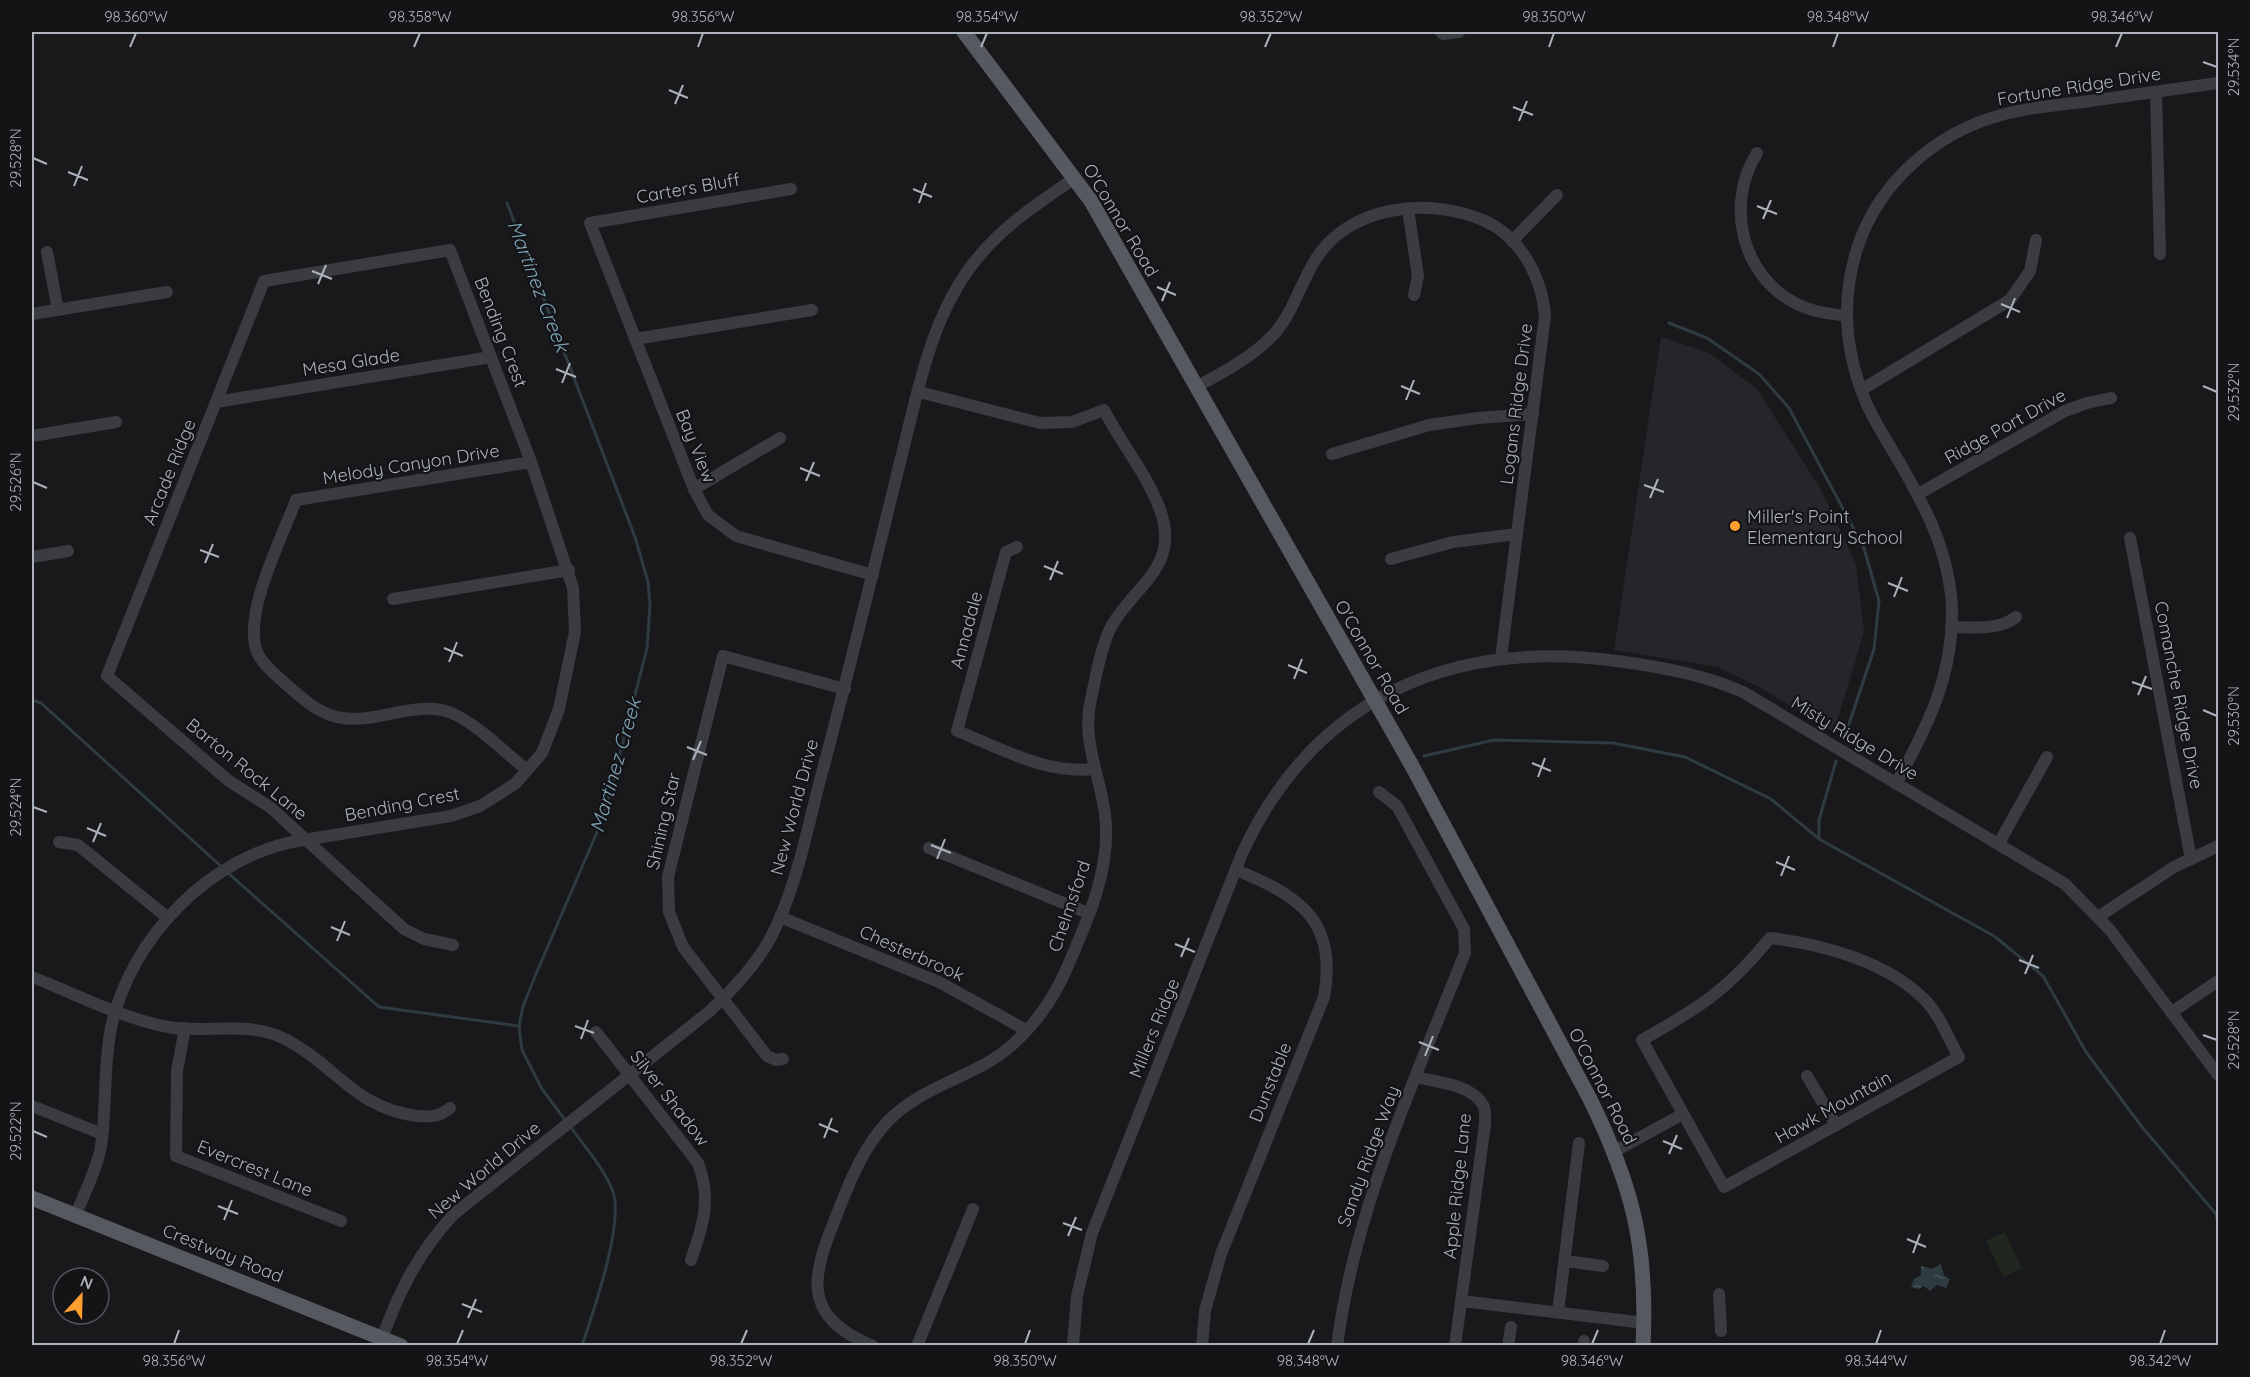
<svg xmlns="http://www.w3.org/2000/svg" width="2250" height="1377" viewBox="0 0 2250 1377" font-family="Quicksand,sans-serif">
<defs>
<pattern id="water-ripples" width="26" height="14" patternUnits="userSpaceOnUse" patternTransform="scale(1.5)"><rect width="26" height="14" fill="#2e3b41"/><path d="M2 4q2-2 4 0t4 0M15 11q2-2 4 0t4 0" fill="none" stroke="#4a555a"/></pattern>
</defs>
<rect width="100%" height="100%" fill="#19191c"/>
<polygon fill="#252629" points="1661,337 1709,353 1757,389 1820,488 1856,564 1864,632 1834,732 1761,688 1718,667 1614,650"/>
<polygon fill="#1f271f" points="2005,1232 2022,1268 2003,1277 1986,1241"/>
<polygon fill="url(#water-ripples)" points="1941,1264 1944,1276 1950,1279 1946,1288 1937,1285 1930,1291 1924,1286 1918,1289 1911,1287 1914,1279 1921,1275 1921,1266 1932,1269"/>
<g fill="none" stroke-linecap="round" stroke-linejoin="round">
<g stroke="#2e3b41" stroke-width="3">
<polyline points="507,203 635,537 648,582 650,605 647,648 604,816 536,974 523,1006 519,1026 522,1050 542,1089 566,1121"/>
<polyline points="1669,323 1707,338 1759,374 1789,408 1864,548 1879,601 1874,649 1844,739"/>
<polyline points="32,700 41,703 223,868"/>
<polyline points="1424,756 1494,740 1613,743 1685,757 1771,799 1819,839 1994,936 2043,976 2086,1052 2142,1127 2216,1214 2218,1223"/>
<polyline points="1819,838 1819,820 1836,761"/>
<polyline points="228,873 379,1007 519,1026"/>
<path d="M570 1126C584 1146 605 1169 613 1192 624 1224 593 1312 582 1346"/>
<polyline points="2218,1346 2218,1343"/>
</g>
<g stroke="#3a3c41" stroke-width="12">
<polyline points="1441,32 1443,34 1459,32"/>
<polyline points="2156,92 2160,254"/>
<path d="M1757 153C1725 204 1741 276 1797 304 1813 312 1830 314 1847 316"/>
<polyline points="791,189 590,223 694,489 708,515 736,536 873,575"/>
<polyline points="1408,209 1418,276 1414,295"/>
<polyline points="1512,241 1557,195"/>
<polyline points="47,252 58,310"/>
<polyline points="32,314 167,292"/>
<polyline points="635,339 812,310"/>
<path d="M1196 387C1224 372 1253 357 1275 333 1293 312 1300 285 1314 262 1347 205 1429 196 1485 221 1521 237 1542 278 1545 316L1501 658"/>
<polyline points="1861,390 2010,300 2030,271 2036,240"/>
<polyline points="216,402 491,357"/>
<polyline points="32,436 116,422"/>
<polyline points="1332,454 1429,425 1478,418 1533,414"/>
<polyline points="694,489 780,438"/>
<polyline points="1918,494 2065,411 2087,403 2111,398"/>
<polyline points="2130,538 2191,859"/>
<path d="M1017 547 1006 552 957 731C1003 749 1044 774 1094 769"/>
<polyline points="32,557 68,551"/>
<polyline points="1391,559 1453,542 1517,534"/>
<polyline points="393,599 569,570"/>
<path d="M1951 627C1973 627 1998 631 2016 617"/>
<path d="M527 770C504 752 470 716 442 710 408 704 375 723 342 718 320 715 304 700 288 686 278 677 266 668 259 656 239 620 282 538 296 500L531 462"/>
<path d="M1896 784C1927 726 1953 678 1952 610 1950 549 1922 500 1891 448 1882 433 1872 417 1865 400 1845 351 1841 300 1857 249 1878 183 1935 133 2001 115 2029 107 2060 105 2090 101 2133 95 2176 89 2218 83"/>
<polyline points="59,842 78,845 168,918"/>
<polyline points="1999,843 2047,757"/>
<polyline points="929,848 1088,913"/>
<polyline points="780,917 939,982 1026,1030"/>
<polyline points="2098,917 2174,867 2218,846"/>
<path d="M1770 938C1821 944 1885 961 1923 998 1939 1013 1948 1038 1959 1057L1724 1187 1642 1040C1699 1008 1728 990 1770 938Z"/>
<path d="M32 977C76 994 121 1018 168 1027 207 1034 248 1020 285 1039 336 1065 354 1108 417 1116 431 1117 439 1117 450 1108"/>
<polyline points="2172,1012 2218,981"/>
<polyline points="185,1028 177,1071 176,1156 341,1221"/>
<path d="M596 1032 698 1163C712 1198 703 1226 691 1260"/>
<polyline points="783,1059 776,1060 767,1056 683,947 669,912 668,877 723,656 845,689"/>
<polyline points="1807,1076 1836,1125"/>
<path d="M1416 1077C1436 1082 1471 1084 1483 1105 1486 1109 1485 1118 1485 1124L1455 1346"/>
<polyline points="32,1106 102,1134"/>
<polyline points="1615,1151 1683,1114"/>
<path d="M76 1215C84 1193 97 1170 101 1146 107 1107 103 1067 111 1028 130 938 211 854 303 840L451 816 480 806 515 784 542 753 559 709 575 632 573 588 531 462 450 250 264 281 107 676 229 781 270 807 404 929 424 939 453 945"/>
<polyline points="1565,1261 1603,1266"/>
<polyline points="1719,1294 1721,1331"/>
<polyline points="1462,1301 1645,1323"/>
<polyline points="1558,1312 1579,1143"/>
<path d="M379 1346C398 1294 416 1255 454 1214L710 1011C734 988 754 967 770 939 797 888 807 828 822 773 850 667 876 560 902 454 918 391 930 323 969 269 997 230 1035 205 1075 178"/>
<path d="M873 1346C796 1314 814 1272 839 1209 851 1178 864 1147 887 1122 914 1094 950 1083 983 1065 1020 1046 1050 1007 1066 970 1087 922 1112 868 1105 814 1100 775 1081 739 1091 699 1096 677 1100 650 1110 629 1132 586 1183 568 1159 507 1146 473 1121 443 1104 410L1072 422 1040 423 919 392"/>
<polyline points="917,1346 973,1209"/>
<path d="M1073 1346 1077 1296 1092 1233 1241 856C1314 695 1455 637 1624 662 1666 668 1704 675 1743 692L2065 884 2110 930 2218 1075"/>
<path d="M1202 1346 1205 1311 1221 1254 1324 997C1338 921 1300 896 1236 870"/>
<path d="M1337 1346C1355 1207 1414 1082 1465 953L1464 929 1397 806 1379 792"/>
<polyline points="1508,1346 1511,1327"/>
<polyline points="1583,1346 1584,1341"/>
</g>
<g stroke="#565960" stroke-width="15">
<path d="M964 32 1091 201 1411 764 1590 1099C1633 1187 1648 1247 1643 1346"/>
<polyline points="32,1198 401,1346"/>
</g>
</g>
<path fill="none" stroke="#abb2bc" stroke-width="2" d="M130 47 136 33M414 47 420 33M698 47 703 33M981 47 987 33M1265 47 1271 33M1549 47 1554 33M1833 47 1838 33M2116 47 2122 33M2203 62 2217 67M669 90 688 98M675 104 683 85M1513 107 1533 115M1519 121 1527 101M33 158 47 164M68 172 88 180M74 186 82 166M913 189 932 197M919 203 926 183M1757 206 1777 214M1763 219 1771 200M312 271 332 279M318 284 326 265M1157 287 1176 295M1162 301 1170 282M2001 304 2020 312M2007 318 2015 298M556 369 576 377M562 383 570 363M1401 386 1420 394M2203 386 2217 392M1406 400 1414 380M800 468 820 476M806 481 814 462M33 482 47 488M1644 485 1664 492M1650 498 1658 479M200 550 219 557M205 563 213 544M1044 566 1063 574M1050 580 1058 561M1888 583 1908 591M1894 597 1902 577M444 648 463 656M449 662 457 642M1288 665 1307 673M1294 679 1302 659M2132 682 2152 689M2138 695 2146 676M2203 710 2217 716M687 747 707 755M693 760 701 741M1532 763 1551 771M1538 777 1545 758M33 807 47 812M87 828 106 836M93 842 101 823M931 845 951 853M937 859 945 839M1776 862 1795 870M1781 876 1789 856M331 927 350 935M337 941 345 921M1175 944 1195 952M1181 957 1189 938M2019 960 2039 968M2025 974 2033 955M575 1026 594 1033M2203 1035 2217 1040M581 1039 588 1020M1419 1042 1439 1050M1425 1056 1433 1036M819 1124 838 1132M33 1131 47 1137M824 1138 832 1118M1663 1141 1682 1149M1669 1154 1677 1135M218 1206 238 1214M224 1220 232 1200M1063 1223 1082 1230M1068 1236 1076 1217M1907 1239 1926 1247M1913 1253 1920 1234M462 1304 482 1312M468 1318 476 1299M174 1344 179 1330M457 1344 463 1330M741 1344 747 1330M1025 1344 1030 1330M1308 1344 1314 1330M1592 1344 1598 1330M1876 1344 1881 1330M2160 1344 2165 1330"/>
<circle fill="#fe9f2f" stroke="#141417" stroke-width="2" cx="1735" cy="526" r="6"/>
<g text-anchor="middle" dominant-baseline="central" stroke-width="4.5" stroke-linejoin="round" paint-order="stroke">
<g font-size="18" fill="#abb2bc" stroke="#141417">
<text transform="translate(2079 86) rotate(-9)">Fortune Ridge Drive</text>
<text transform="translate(688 188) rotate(-10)">Carters Bluff</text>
<text transform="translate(1121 220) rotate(59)">O'Connor Road</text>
<text transform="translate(501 332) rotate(69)">Bending Crest</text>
<text transform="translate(351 362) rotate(-9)">Mesa Glade</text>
<text transform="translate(1516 404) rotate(-83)">Logans Ridge Drive</text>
<text transform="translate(2005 426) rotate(-29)">Ridge Port Drive</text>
<text transform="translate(696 446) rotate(68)">Bay View</text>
<text transform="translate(411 464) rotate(-9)">Melody Canyon Drive</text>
<text transform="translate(169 472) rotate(-68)">Arcade Ridge</text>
<text transform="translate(966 630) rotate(-75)">Annadale</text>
<text transform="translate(1372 657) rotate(60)">O'Connor Road</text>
<text transform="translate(2179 695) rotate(79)">Comanche Ridge Drive</text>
<text transform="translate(1855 738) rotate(31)">Misty Ridge Drive</text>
<text transform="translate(247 769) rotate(39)">Barton Rock Lane</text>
<text transform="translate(402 804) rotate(-11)">Bending Crest</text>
<text transform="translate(794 807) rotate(-75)">New World Drive</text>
<text transform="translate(663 821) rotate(-77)">Shining Star</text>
<text transform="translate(1069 906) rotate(-71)">Chelmsford</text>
<text transform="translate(912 953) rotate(24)">Chesterbrook</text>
<text transform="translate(1154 1028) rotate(-68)">Millers Ridge</text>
<text transform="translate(1270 1082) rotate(-68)">Dunstable</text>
<text transform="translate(1603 1086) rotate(63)">O'Connor Road</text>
<text transform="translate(670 1098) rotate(52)">Silver Shadow</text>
<text transform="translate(1833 1107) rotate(-29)">Hawk Mountain</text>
<text transform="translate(1368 1156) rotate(-70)">Sandy Ridge Way</text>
<text transform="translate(255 1168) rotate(22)">Evercrest Lane</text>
<text transform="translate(484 1170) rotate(-40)">New World Drive</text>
<text transform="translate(1457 1186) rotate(-84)">Apple Ridge Lane</text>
<text transform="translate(223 1253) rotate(22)">Crestway Road</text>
</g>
<g font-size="18" fill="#abb2bc" stroke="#141417" text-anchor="start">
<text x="1747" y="516">Miller's Point<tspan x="1747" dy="21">Elementary School</tspan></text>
</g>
<g font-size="20" font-style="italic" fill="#80a5b9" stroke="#141417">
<text transform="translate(539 286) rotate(69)">Martinez Creek</text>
<text transform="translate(615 765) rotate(-74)">Martinez Creek</text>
</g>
</g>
<rect width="2250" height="1377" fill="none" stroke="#141417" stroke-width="66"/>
<g transform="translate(81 1296) rotate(22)"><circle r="28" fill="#141417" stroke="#505359" stroke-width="1.5"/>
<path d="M0-4.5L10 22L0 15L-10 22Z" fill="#fe9f2f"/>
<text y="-9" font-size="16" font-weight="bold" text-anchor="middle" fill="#abb2bc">N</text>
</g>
<rect x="33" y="33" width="2184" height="1311" fill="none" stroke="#abb2bc" stroke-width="2"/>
<g font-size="15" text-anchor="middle" fill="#abb2bc">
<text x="136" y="22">98.360°W</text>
<text x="420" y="22">98.358°W</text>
<text x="703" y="22">98.356°W</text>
<text x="987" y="22">98.354°W</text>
<text x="1271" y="22">98.352°W</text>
<text x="1554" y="22">98.350°W</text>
<text x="1838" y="22">98.348°W</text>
<text x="2122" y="22">98.346°W</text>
<text transform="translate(2234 67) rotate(-90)" y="5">29.534°N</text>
<text transform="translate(16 158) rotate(-90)" y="5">29.528°N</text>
<text transform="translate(2234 392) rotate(-90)" y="5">29.532°N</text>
<text transform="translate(16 482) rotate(-90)" y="5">29.526°N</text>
<text transform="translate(2234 716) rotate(-90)" y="5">29.530°N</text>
<text transform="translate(16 807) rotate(-90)" y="5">29.524°N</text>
<text transform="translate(2234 1040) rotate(-90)" y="5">29.528°N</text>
<text transform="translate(16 1131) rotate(-90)" y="5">29.522°N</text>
<text x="174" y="1366">98.356°W</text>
<text x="457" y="1366">98.354°W</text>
<text x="741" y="1366">98.352°W</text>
<text x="1025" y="1366">98.350°W</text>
<text x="1308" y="1366">98.348°W</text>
<text x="1592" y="1366">98.346°W</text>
<text x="1876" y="1366">98.344°W</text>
<text x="2160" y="1366">98.342°W</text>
</g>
</svg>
